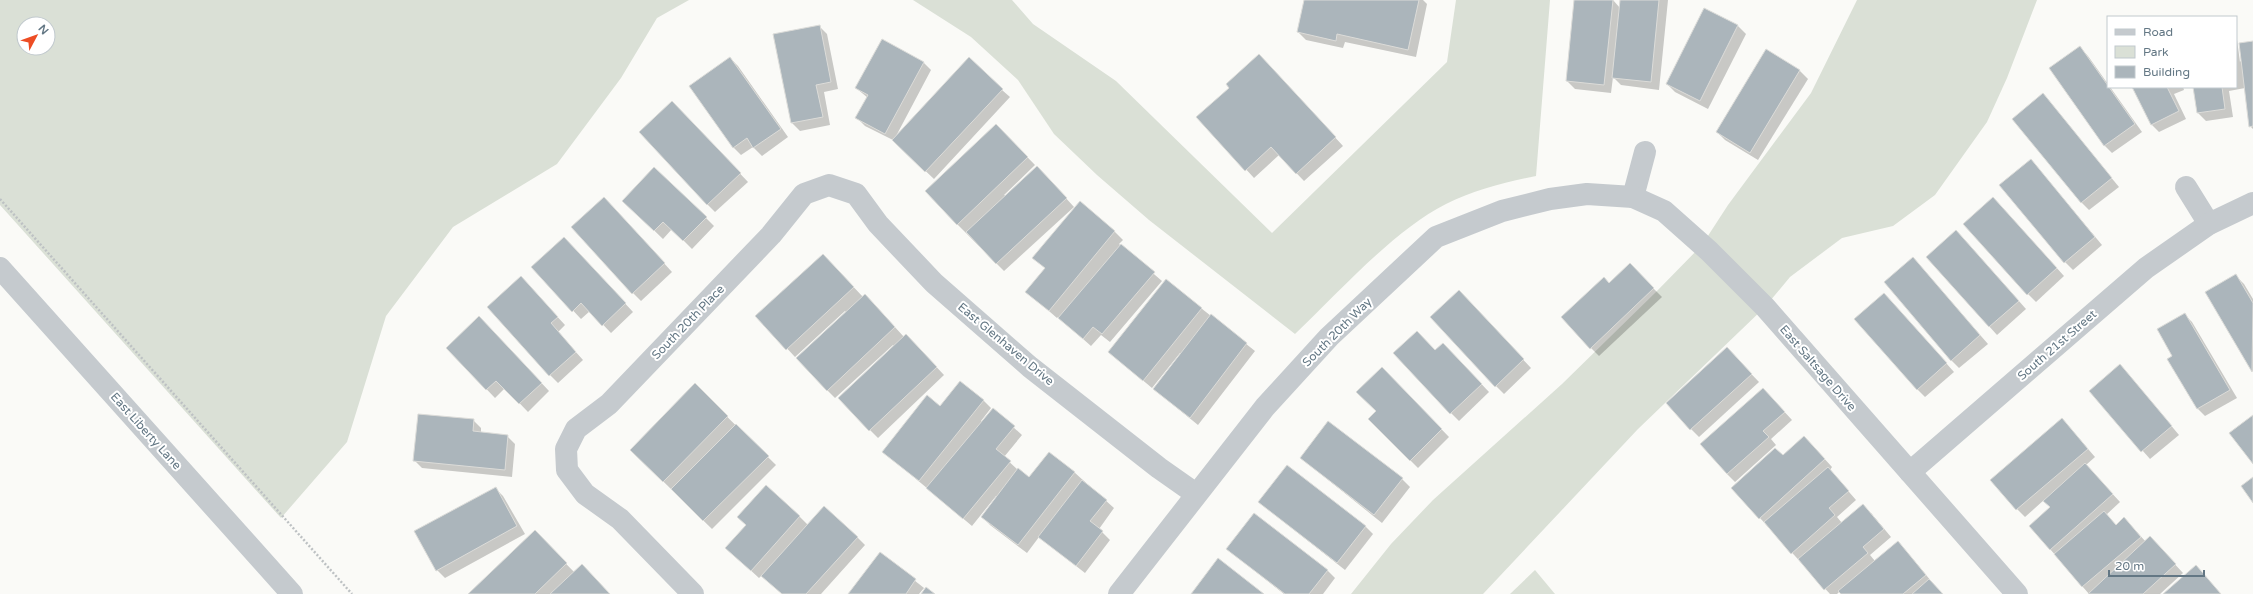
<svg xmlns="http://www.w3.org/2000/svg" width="2253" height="594" viewBox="0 0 2253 594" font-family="'Varela Round',sans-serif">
<rect width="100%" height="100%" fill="#fafaf7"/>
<g fill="#dae0d6" fill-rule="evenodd">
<path d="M0 0H689L657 18 621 78 557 164 453 227 386 316 347 442 281 518 0 205ZM24 24H48V48H24Z"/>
<path d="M913 0H1012L1033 24 1116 81 1272 233 1447 62 1456 0H1550L1536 176C1506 182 1474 190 1446 204 1394 230 1338 293 1295 334L1149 220 1097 175 1054 134 1018 80 971 37Z"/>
<polygon points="1857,0 2037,0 2007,78 1987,122 1935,195 1893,226 1842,238 1790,277 1765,307 1638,429 1483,594 1351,594 1391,544 1433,500 1562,384 1656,292 1702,245 1728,205 1811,93"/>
<polygon points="1535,570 1555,594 1510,594"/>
</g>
<g fill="#0003">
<polygon points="1305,0 1423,0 1427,4 1416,57 1345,42 1343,48 1306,40 1298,32"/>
<polygon points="1575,0 1613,0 1620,8 1621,0 1668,0 1659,90 1621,85 1613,77 1611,93 1575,89 1567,81"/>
<polygon points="1705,9 1738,26 1746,34 1708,109 1675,92 1667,84"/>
<polygon points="819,26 827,34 838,89 824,92 830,125 800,131 792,123"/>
<polygon points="2236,32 2240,62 2253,42 2253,129 2250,126 2245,88 2229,91 2233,117 2206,121 2198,113 2194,87 2236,87"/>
<polygon points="2080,48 2088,56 2142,132 2112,153 2104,145"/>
<polygon points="1766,51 1800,71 1808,79 1758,160 1725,140 1717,132"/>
<polygon points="730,58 738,66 788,137 762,156 753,147 741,155 733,147"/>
<polygon points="923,62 931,70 895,138 1002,90 1010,97 934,179 893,140 865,126 857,118 868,98 856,88"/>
<polygon points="1267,63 1343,146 1304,181 1279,155 1254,178 1198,117"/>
<polygon points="2134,87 2183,87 2184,90 2174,94 2186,119 2159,132 2151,124"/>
<polygon points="2043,95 2119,187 2089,210 2081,202"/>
<polygon points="680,110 748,182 715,212 707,204"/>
<polygon points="1004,133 1035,165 1004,195 1006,196 1045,175 1074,207 1004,271 957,224"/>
<polygon points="2031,160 2102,245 2073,270 2065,262"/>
<polygon points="1080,203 1115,232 1123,240 1119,244 1162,281 1110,342 1101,335 1091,346 1058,317 1057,318 1035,299 1046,269 1034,258"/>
<polygon points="612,206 672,272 641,301 633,293"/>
<polygon points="2001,206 2064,276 2036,302 2028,294"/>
<polygon points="632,209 706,218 714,226 692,249 672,229 663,239"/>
<polygon points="1964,239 2026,309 1997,335 1927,257"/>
<polygon points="572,246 633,312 611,333 590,311 581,319 533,268"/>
<polygon points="1913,258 1988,344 1959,368 1951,360"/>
<polygon points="831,263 863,297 873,303 904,337 914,343 944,375 878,438 870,430 894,346 893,345 835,398 827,390 846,312 845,311 795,357 757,316"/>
<polygon points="1638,273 1662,297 1599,356 1591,348"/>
<polygon points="2236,276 2244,284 2253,299 2253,372 2207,293"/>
<polygon points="1167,281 1255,351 1198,425 1154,389 1182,354 1180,353 1152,388 1109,352"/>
<polygon points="529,286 565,325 558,332 583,360 558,383 550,375"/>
<polygon points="1467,300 1531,368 1504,394 1496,386"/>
<polygon points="1892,302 1954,372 1925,397 1917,389"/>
<polygon points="2184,314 2192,322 2237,398 2205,416 2197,408 2173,356"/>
<polygon points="487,325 549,391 528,412 505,388 495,398 447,348"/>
<polygon points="1435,352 1451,352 1489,392 1459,421 1451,413"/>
<polygon points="1735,357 1759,382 1699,437 1691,429"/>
<polygon points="1382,368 1449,437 1418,468 1369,419 1377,412"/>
<polygon points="2128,374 2179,435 2150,459 2090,391"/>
<polygon points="695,385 776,465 712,529 631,450"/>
<polygon points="1771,397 1792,420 1771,439 1776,445 1735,482 1727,474"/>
<polygon points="983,400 991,408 981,421 982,423 993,409 1022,435 1004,457 1018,470 1030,478 1074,472 1114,508 1099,529 1110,540 1085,573 1039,537 1027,553 990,525 983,517 998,497 996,496 972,526 884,452 940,407"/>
<polygon points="473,420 481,428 481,433 507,436 515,444 512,477 422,468 414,460"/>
<polygon points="2070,428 2095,457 2086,465 2120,502 2106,515 2116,526 2124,518 2146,542 2158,546 2183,573 2160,594 2089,594 2030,526 2051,507 2044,500 2025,517 2017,509"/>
<polygon points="1812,445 1832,467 1830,470 1856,500 1837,517 1842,523 1871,513 1891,537 1870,555 1875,561 1906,551 1942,594 1842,594 1840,591 1837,594 1830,594 1760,518 1783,457"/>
<polygon points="1301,458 1402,479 1410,487 1382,523"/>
<polygon points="495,488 503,496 525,534 445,578 437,570"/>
<polygon points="1259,502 1365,526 1373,534 1345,570"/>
<polygon points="799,516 808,525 857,537 865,545 821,594 782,594 762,575 759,578 735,556"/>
<polygon points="535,532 575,573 609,594 470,594"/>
<polygon points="1227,549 1327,570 1335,578 1323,594 1284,594"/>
<polygon points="880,553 924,588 919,594 849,594"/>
</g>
<g fill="#abb5bb" stroke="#dcdcd9">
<polygon points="1304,0 1419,0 1408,50 1337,34 1336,41 1297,32"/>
<polygon points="1574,0 1613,0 1604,85 1566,81"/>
<polygon points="1620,0 1659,0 1651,82 1612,78"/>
<polygon points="1704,8 1738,25 1700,101 1666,84"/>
<polygon points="820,25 831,82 816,85 823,117 791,123 773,34"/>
<polygon points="882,39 924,62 885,134 855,118 868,95 855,88"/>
<polygon points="2253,41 2253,126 2249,127 2239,43"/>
<polygon points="2080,46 2135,124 2104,146 2049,68"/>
<polygon points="1766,49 1800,70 1750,153 1716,132"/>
<polygon points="1259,54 1336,137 1296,174 1271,147 1245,171 1196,117 1229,88 1226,84"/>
<polygon points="730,57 781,129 753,148 747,138 733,148 689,86"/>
<polygon points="969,57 1003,89 925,172 892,140"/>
<polygon points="2132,87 2167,87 2179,111 2151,125"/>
<polygon points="2193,87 2222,87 2225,109 2197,113"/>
<polygon points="2043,93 2112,178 2081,203 2012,119"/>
<polygon points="672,101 741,173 707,205 639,132"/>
<polygon points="996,124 1028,157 957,225 925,191"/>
<polygon points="2031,159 2095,237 2064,263 1999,185"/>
<polygon points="1037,166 1067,198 996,264 966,232"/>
<polygon points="654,167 707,217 683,241 663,222 654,231 622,201"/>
<polygon points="604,197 665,263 632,294 571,227"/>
<polygon points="1993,197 2057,268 2027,295 1963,224"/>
<polygon points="1080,201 1115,231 1049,311 1025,292 1045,268 1032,258"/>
<polygon points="1956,230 2019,301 1989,327 1926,257"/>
<polygon points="564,237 626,303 602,326 581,303 572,312 531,267"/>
<polygon points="1121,244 1155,272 1102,334 1093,327 1083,339 1058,318"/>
<polygon points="823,254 854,287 786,350 755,316"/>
<polygon points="1913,257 1980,335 1951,361 1884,282"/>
<polygon points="1630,263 1654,288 1590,349 1561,317 1604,277 1609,283"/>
<polygon points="2236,274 2253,303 2252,372 2205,292"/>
<polygon points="521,276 558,317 551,323 576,352 549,376 487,307"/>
<polygon points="1166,279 1202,308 1143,381 1108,352"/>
<polygon points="1459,290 1524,359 1495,387 1430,317"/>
<polygon points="1884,293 1947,363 1917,390 1854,319"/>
<polygon points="865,294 895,327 827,391 796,358"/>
<polygon points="2185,313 2230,390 2197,409 2167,359 2172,356 2157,329"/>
<polygon points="1211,314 1247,343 1190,418 1153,389"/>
<polygon points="479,316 542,383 519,404 496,381 486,390 446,348"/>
<polygon points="1417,331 1435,350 1443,343 1482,384 1450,414 1393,353"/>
<polygon points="906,334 937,367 869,431 838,398"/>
<polygon points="1727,347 1752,374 1690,430 1666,403"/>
<polygon points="2120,364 2172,426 2141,452 2089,391"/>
<polygon points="1382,367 1442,429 1410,461 1368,419 1376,411 1356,392"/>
<polygon points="960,381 984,400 919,481 882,452 927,395 940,406"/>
<polygon points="695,383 728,416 663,482 630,450"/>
<polygon points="1763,388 1785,412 1763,431 1769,437 1727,474 1700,444"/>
<polygon points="993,408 1015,426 996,449 1011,461 963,519 926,488"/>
<polygon points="418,414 474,419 473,431 508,435 505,470 413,461"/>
<polygon points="2253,415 2253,464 2229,433"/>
<polygon points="2062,418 2088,449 2016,510 1990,480"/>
<polygon points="1328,421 1403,478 1374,515 1300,458"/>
<polygon points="736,424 769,456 703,521 671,489"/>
<polygon points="1804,436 1825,459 1759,519 1731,488 1775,448 1783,455"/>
<polygon points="1049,452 1075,472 1018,545 981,517 1018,468 1029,477"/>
<polygon points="2085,463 2113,494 2050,550 2029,526 2050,507 2043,501"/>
<polygon points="1287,465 1366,526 1337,563 1258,502"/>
<polygon points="1828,467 1849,491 1829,508 1835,515 1791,554 1764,522"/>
<polygon points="2253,477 2253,503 2241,486"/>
<polygon points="1082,480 1107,500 1090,521 1103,531 1076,566 1038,537"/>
<polygon points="766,485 800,516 751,571 725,548 746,525 737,517"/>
<polygon points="496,487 517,526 436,571 414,531"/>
<polygon points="1863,504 1884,529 1863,547 1868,553 1824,590 1798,559"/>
<polygon points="824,506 858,537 806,594 782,594 761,576"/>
<polygon points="2104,511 2116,525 2124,517 2141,537 2082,587 2054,554"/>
<polygon points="1254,513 1328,570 1309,594 1285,594 1226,549"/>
<polygon points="535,530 567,563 535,594 468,594"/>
<polygon points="2150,536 2176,564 2143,594 2088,594"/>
<polygon points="1898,541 1926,575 1903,594 1841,594 1838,591"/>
<polygon points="880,552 916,579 906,594 848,594"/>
<polygon points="1218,558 1264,594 1191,594"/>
<polygon points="582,564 610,594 550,594"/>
<polygon points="2196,565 2221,594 2163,594"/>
<polygon points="1929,579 1943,594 1912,594"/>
<polygon points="926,587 935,594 921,594"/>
</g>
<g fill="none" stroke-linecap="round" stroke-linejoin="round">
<polyline stroke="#bdc1c3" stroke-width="2.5" stroke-dasharray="2 2" stroke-linecap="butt" points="0,199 352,594"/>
<g stroke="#c5cace" stroke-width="22">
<polyline points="2186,187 2209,224"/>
<polyline points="1633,197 1645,152"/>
<polyline points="1910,472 2146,268 2209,224 2253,203"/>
<polyline points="693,594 620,519 585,494 567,470 566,449 576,429 609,404 771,235 804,194 829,185 856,194 878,224 934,283 1030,367 1159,468 1196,494"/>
<polyline points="1119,594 1265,407 1329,337 1436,237 1502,211 1550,199 1587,194 1633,197 1664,211 1709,251 1765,307 2017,594"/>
</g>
<polyline stroke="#c5cace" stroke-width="22" points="0,268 292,594"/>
</g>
<g text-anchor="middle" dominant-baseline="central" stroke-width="4" stroke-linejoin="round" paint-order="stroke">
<g font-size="12" fill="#637784" stroke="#fff">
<text transform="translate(688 322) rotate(-46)">South 20th Place</text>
<text transform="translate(1337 332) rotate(-45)">South 20th Way</text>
<text transform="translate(1006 344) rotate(40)">East Glenhaven Drive</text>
<text transform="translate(2057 345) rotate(-41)">South 21st Street</text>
<text transform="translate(1818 368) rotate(49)">East Saltsage Drive</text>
<text transform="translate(146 431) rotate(48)">East Liberty Lane</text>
</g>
</g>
<rect x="2107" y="16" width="130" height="72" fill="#ffffff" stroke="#c1c9ce"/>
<rect x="2115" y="29" width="20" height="6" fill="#c5cace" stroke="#c1c9ce"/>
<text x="2143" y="36" font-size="12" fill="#637784">Road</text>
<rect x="2115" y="46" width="20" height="12" fill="#dae0d6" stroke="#c1c9ce"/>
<text x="2143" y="56" font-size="12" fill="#637784">Park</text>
<rect x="2115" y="66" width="20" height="12" fill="#abb5bb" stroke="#c1c9ce"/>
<text x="2143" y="76" font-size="12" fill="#637784">Building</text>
<g transform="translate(36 36) rotate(49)"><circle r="19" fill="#ffffff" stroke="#c1c9ce"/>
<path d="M0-3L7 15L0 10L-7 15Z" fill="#ed4d24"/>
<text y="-6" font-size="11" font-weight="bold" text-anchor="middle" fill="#637784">N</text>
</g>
<path d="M2109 570v6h95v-6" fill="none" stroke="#637784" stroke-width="2"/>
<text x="2115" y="570" font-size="12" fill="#637784" stroke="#ffffff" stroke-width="3" paint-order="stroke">20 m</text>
</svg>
